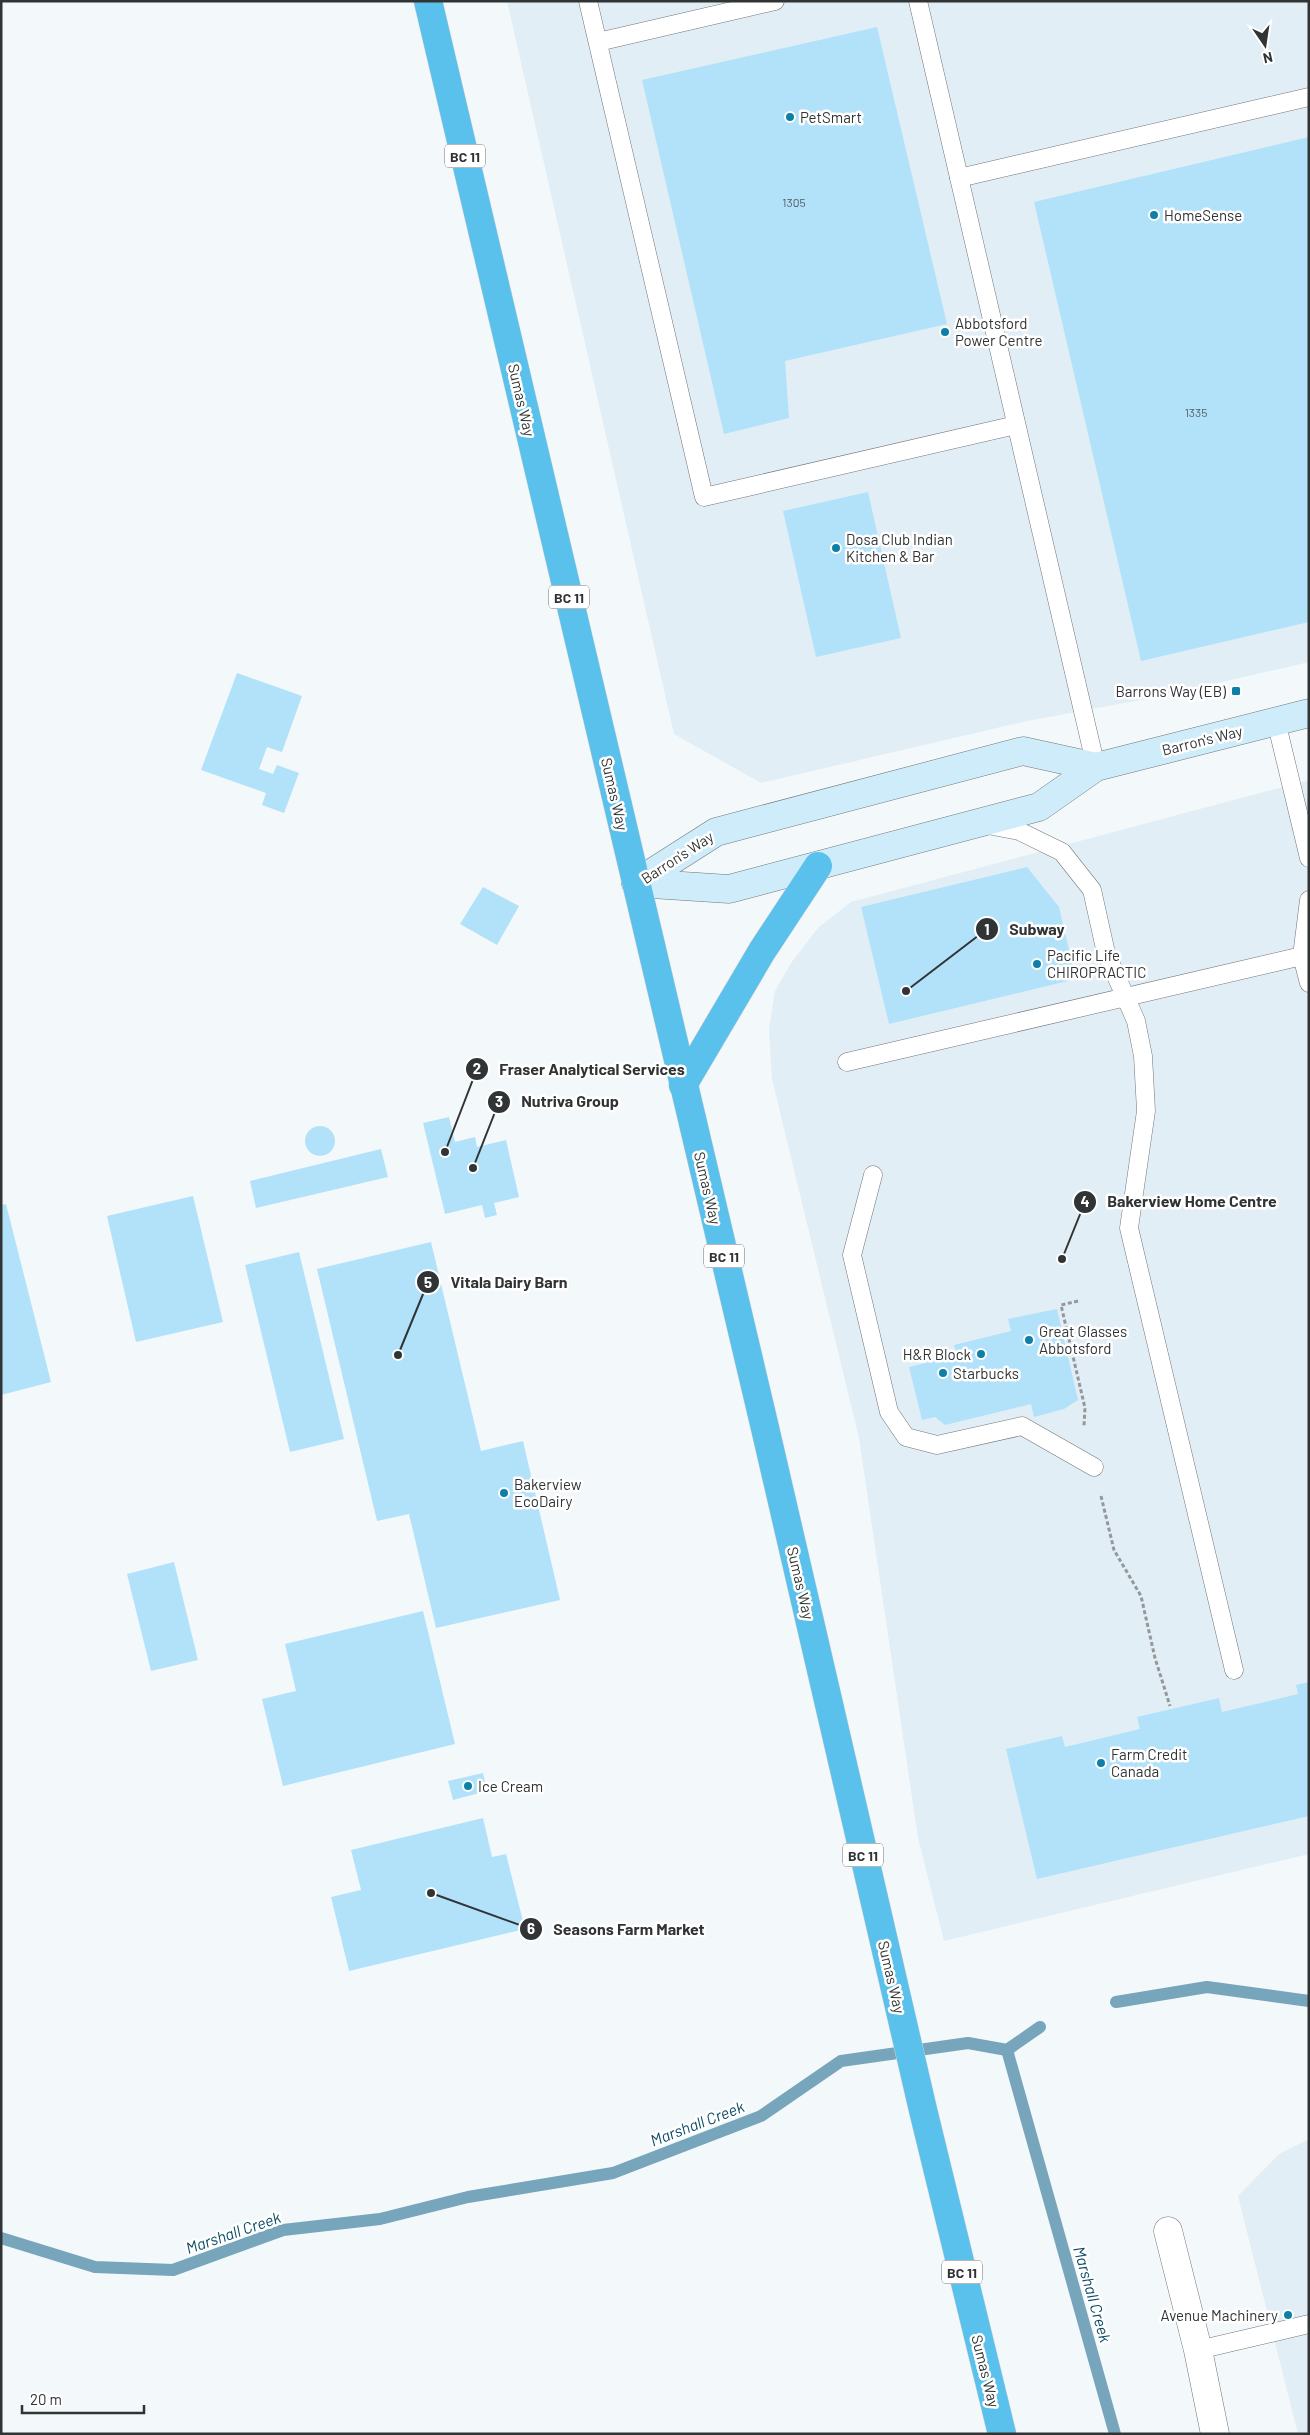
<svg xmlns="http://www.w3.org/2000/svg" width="1310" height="2435" viewBox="0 0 1310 2435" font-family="Barlow,sans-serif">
<rect width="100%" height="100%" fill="#f3f8fb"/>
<g fill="#e1eef5">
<polygon points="507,1 1309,1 1309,662 1152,698 1027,721 761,783 674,734"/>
<polygon points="1309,780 1309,1854 944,1941 918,1838 859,1438 772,1079 769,1029 775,991 791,963 818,928 851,902"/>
<polygon points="1309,2139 1309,2434 1298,2434 1238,2196 1279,2154"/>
</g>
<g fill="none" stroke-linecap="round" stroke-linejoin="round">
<g stroke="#77a5bc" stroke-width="12">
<polyline points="1116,2002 1207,1987 1309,2001"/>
<polyline points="1007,2050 1115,2434"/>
<polyline points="1007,2050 1040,2027"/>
<polyline points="1,2238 95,2267 173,2270 283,2230 380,2219 468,2197 613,2173 761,2116 841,2061 968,2043 1007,2050"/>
</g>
</g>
<g fill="#b2e2fa">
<polygon points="877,27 947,324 785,361 789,418 724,434 642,80"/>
<polygon points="1309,137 1309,622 1141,661 1034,202"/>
<polygon points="868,492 901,638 816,657 783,511"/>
<polygon points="237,673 302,696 282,752 267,747 259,769 273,774 277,765 299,773 284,813 262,805 266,793 201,770"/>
<polygon points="1027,867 1059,907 1076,979 889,1024 861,907"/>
<polygon points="483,887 519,906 497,945 460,924"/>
<polygon points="449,1117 455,1142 475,1137 477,1147 506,1140 519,1197 494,1203 497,1215 485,1218 482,1205 445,1214 423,1123"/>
<circle cx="320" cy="1141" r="15"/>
<polygon points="381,1149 388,1177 256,1208 250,1181"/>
<polygon points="193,1196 223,1322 136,1342 107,1216"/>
<polygon points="6,1204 51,1382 1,1395 1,1205"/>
<polygon points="431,1242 481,1451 523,1441 560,1600 436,1628 409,1514 377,1521 317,1269"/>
<polygon points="299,1252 344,1439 290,1452 245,1265"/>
<polygon points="1057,1309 1078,1400 1064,1409 1034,1417 1031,1404 945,1425 935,1417 922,1420 909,1367 957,1355 954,1345 1011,1331 1008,1319"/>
<polygon points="174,1562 198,1660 151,1671 127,1574"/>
<polygon points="423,1611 455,1744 283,1786 262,1699 296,1691 285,1644"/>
<polygon points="1309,1682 1309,1816 1037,1879 1006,1749 1062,1736 1065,1747 1140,1729 1137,1717 1219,1698 1222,1712 1298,1694 1296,1685"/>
<polygon points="483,1773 487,1791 453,1800 448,1781"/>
<polygon points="483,1818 492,1857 506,1854 525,1929 349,1971 331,1897 361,1890 351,1850"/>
</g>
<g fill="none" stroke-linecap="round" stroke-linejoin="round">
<g stroke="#727679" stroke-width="19">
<g id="lane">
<polyline points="588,1 704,497 1016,425"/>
<polyline points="918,1 1096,767"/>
<polyline points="598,42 775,1"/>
<polyline points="959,178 1309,97"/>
<polyline points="1276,721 1309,858"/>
<polyline points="988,825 1019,831 1062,852 1092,890 1106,953 1136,1021 1143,1056 1146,1111 1129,1228 1234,1670"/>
<polyline points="1309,900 1302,956 1309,983"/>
<polyline points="847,1062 1302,956"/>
<polyline points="873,1175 852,1255 889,1412 906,1437 937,1445 1022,1426 1094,1467"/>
<polyline points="1198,2350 1309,2324"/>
</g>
</g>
<g stroke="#727679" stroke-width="29">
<polyline id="street" points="1168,2231 1198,2350 1215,2434"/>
</g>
<g stroke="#727679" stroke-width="29">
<g id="secondary">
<polyline points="636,883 729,889 1039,807 1096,767 1309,713"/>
<polyline points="636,883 716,832 1023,751 1096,767"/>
</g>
</g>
<g stroke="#d2d2d3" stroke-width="29">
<g id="highway">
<polyline points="428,1 765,1428 923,2110 1002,2434"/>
<polyline points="683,1085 762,951 818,866"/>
</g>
</g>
<g stroke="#94989a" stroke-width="3" stroke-dasharray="4 2.5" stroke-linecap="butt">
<polyline points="1078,1301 1061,1305 1085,1408 1084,1426"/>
<polyline points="1101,1496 1114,1550 1141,1596 1155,1658 1170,1706"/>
</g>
<use href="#lane" stroke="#fff" stroke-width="18"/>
<use href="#street" stroke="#fff" stroke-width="28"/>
<use href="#secondary" stroke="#ceecf9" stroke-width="28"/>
<use href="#highway" stroke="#5ac0ec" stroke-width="28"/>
</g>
<g fill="#0e80a7" stroke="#fff" stroke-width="2">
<circle cx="790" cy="117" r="5"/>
<circle cx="1154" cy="215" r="5"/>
<circle cx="945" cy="332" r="5"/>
<circle cx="836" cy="548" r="5"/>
<rect x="1231" y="686" width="10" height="10" rx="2.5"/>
<circle cx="1037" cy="964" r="5"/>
<circle cx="1029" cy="1340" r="5"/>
<circle cx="981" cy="1354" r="5"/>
<circle cx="943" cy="1373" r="5"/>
<circle cx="504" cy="1493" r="5"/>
<circle cx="1101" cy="1763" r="5"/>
<circle cx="468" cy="1786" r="5"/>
<circle cx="1288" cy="2315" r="5"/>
</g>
<g text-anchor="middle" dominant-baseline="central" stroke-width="5" stroke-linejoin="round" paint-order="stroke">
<g font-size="12" fill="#516066">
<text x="794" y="202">1305</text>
<text x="1196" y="412">1335</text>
</g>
<g fill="#fff" stroke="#6f7172" stroke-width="1">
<rect x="445" y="144.5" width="40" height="23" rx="4"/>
<rect x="549" y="585.5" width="40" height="23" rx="4"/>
<rect x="704" y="1244.5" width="40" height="23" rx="4"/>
<rect x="843" y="1843.5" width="40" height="23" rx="4"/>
<rect x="942" y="2260.5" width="40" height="23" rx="4"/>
</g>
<g font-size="14" font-weight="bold" fill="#313435">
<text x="465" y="156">BC 11</text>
<text x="569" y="597">BC 11</text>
<text x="724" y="1256">BC 11</text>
<text x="863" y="1855">BC 11</text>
<text x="962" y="2272">BC 11</text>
</g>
<g font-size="15" fill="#313435" stroke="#fff" text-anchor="start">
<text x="800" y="117">PetSmart</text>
<text x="1164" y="215">HomeSense</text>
<text x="955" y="323">Abbotsford<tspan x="955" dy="17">Power Centre</tspan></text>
<text x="846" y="539">Dosa Club Indian<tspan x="846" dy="17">Kitchen &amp; Bar</tspan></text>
<text x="1226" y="691" text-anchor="end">Barrons Way (EB)</text>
<text x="1047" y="955">Pacific Life<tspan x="1047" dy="17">CHIROPRACTIC</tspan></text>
<text x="1039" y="1331">Great Glasses<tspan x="1039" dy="17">Abbotsford</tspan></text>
<text x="971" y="1354" text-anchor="end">H&amp;R Block</text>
<text x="953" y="1373">Starbucks</text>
<text x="514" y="1484">Bakerview<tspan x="514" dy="17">EcoDairy</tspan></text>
<text x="1111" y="1754">Farm Credit<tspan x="1111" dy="17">Canada</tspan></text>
<text x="478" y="1786">Ice Cream</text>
<text x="1278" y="2315" text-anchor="end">Avenue Machinery</text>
</g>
<g font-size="15" fill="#313435" stroke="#fff">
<text transform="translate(522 400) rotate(77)">Sumas Way</text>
<text transform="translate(1202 740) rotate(-14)">Barron's Way</text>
<text transform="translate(615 794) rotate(77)">Sumas Way</text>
<text transform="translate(677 857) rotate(-33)">Barron's Way</text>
<text transform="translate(708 1188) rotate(77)">Sumas Way</text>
<text transform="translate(801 1583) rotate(77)">Sumas Way</text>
<text transform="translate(892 1977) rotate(77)">Sumas Way</text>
<text transform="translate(986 2371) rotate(76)">Sumas Way</text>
</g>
<g font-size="16" font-style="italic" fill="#0d4c64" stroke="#fff">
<text transform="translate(697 2123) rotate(-21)">Marshall Creek</text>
<text transform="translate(233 2232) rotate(-19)">Marshall Creek</text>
<text transform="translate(1093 2294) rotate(74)">Marshall Creek</text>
</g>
</g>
<path fill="none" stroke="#313435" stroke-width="2" d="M906 991L987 929M445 1152L477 1069M473 1168L499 1102M1062 1259L1085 1202M398 1355L428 1282M431 1893L531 1929"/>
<g fill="#313435" stroke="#fff" stroke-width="2">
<circle cx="906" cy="991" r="5"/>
<circle cx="445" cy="1152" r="5"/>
<circle cx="473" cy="1168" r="5"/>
<circle cx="1062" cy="1259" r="5"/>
<circle cx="398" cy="1355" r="5"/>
<circle cx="431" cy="1893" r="5"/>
<circle cx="987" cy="929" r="12"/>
<circle cx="477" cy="1069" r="12"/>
<circle cx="499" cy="1102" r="12"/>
<circle cx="1085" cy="1202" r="12"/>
<circle cx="428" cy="1282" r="12"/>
<circle cx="531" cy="1929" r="12"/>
</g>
<g font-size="15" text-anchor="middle" font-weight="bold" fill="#fff">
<text x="987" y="935">1</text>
<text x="477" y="1074">2</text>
<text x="499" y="1107">3</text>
<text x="1085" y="1207">4</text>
<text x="428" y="1288">5</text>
<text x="531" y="1934">6</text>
</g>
<g font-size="16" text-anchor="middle" font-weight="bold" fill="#313435" stroke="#fff" stroke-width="5" stroke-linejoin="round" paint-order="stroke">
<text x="1037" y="935">Subway</text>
<text x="592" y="1075">Fraser Analytical Services</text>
<text x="570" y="1107">Nutriva Group</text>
<text x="1192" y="1207">Bakerview Home Centre</text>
<text x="509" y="1288">Vitala Dairy Barn</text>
<text x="629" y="1935">Seasons Farm Market</text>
</g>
<rect width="1310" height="2435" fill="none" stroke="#313435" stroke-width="5"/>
<g transform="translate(1265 45) rotate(167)" stroke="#ffffff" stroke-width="4" paint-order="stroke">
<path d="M0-4L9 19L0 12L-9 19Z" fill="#313435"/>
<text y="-8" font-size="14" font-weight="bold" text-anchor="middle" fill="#313435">N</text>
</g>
<path d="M22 2405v8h122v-8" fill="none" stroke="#313435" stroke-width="2.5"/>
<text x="30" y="2405" font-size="15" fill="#313435" stroke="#ffffff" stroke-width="4" paint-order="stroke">20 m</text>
</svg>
